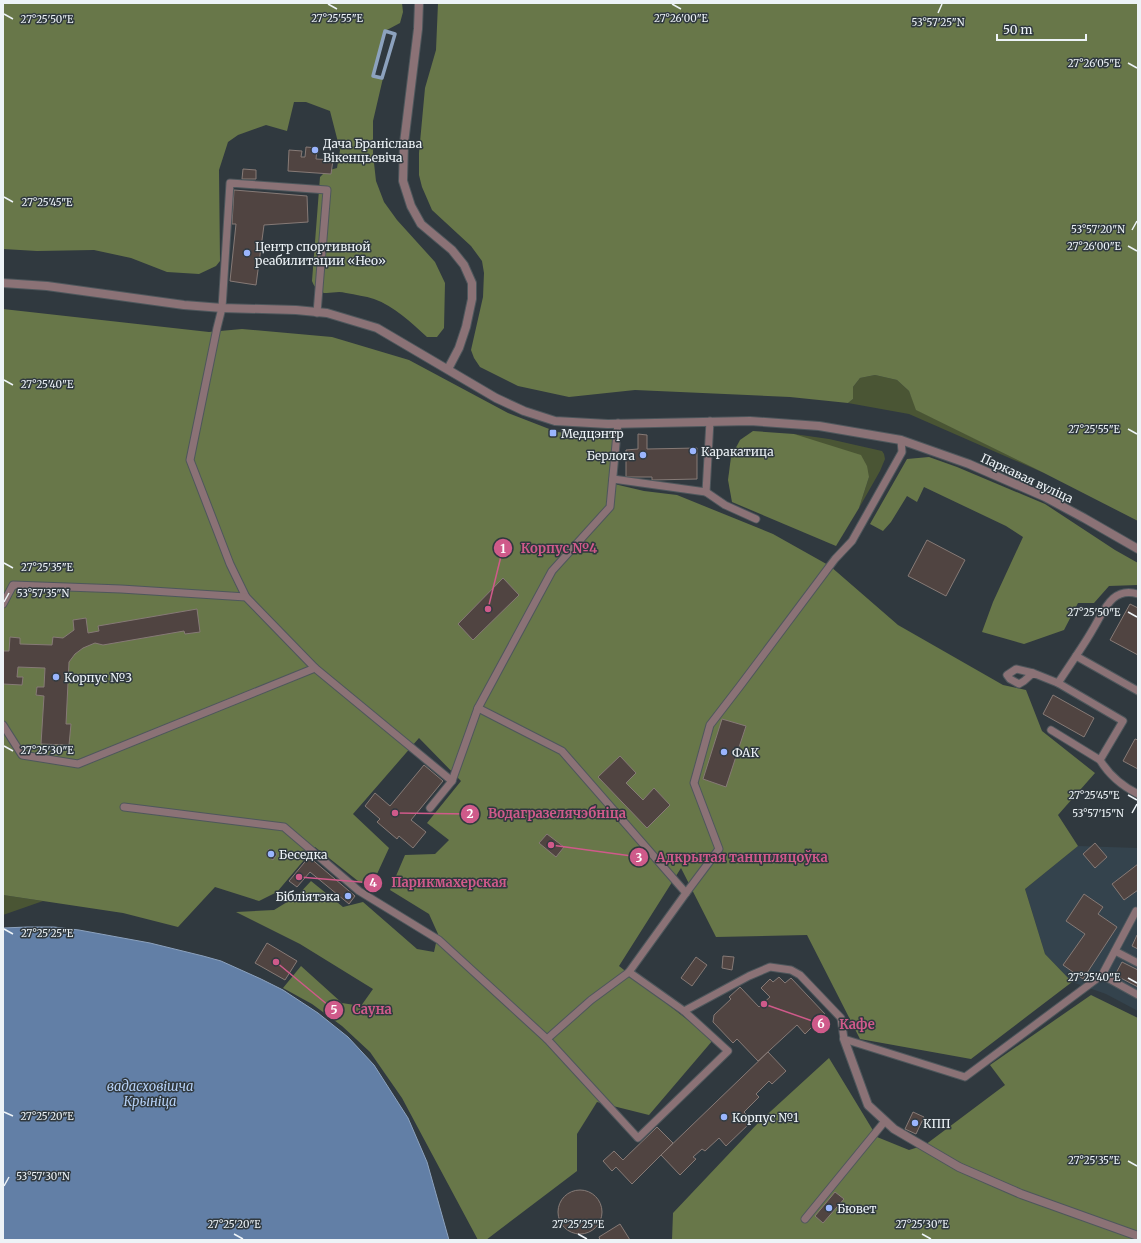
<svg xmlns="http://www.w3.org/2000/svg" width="1141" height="1243" viewBox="0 0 1141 1243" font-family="Merriweather,serif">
<rect width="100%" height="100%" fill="#30393f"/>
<polygon fill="#34434d" points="1078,846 1138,848 1138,1011 1106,994 1072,982 1045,954 1025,889"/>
<g fill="#4a5534">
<polygon points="875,375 897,380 909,391 917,410 1044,473 909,414 848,403 853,399 853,387 860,378"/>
<polygon points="794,434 829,439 882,451 884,454 885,459 880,471 859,508 869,477"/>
<polygon points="3,895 43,901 3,915"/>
</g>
<g fill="#687749">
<path d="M3 3H402L403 12 400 23 385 31 372 75 383 78 373 121V154L376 181 384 202 397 220 435 262 445 283 444 328 437 337H427C412 323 394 306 374 299 365 296 356 295 346 293 332 289 320 301 312 281L320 177 326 171 337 168 340 150 330 111 306 102H294L287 131 266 125 238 135 228 142 219 170 220 261 216 266 199 274 167 272 131 258 94 250 37 251 3 249Z"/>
<polygon points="438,3 1138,3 1138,521 1044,473 916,410 909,391 897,380 875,375 860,378 853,387 853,399 848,403 790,397 635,390 569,397 518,386 480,367 474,358 471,350 483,297 484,273 482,261 471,246 432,210 422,187 419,175 419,153 425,88 436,50"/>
<polygon points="3,309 209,332 242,329 332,337 409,360 508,413 557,432 582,435 615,435 610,483 644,491 677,495 773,534 830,566 898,625 1003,685 1026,690 1042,731 1095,773 1058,815 1078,846 1025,889 1045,954 1072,982 971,1059 860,1039 807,935 716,937 681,868 619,966 713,1040 649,1115 597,1102 577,1134 577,1171 486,1240 478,1240 402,1098 370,1052 342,1026 312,1004 283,988 301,966 342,1003 361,1006 373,989 300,944 236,912 274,910 297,896 311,881 343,907 363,902 417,949 434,952 438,934 429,914 390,890 405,855 435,854 449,840 427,823 461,781 419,738 353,814 389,848 371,887 358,881 315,847 277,892 259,901 215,887 178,927 123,913 3,895"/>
<polygon points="753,431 794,434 861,455 867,466 869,477 859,508 836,546 732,502 728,480 731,457 740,440"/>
<polygon points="929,457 957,467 1045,504 1115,550 1138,563 1138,585 1109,586 1094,603 1078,603 1064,630 1024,644 982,632 993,602 1023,537 1006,526 924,487 917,502 907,496 891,522 883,531 870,524 907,459"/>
<polygon points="1091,995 1138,1018 1138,1240 672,1240 673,1213 759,1122 829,1058 877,1137 909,1150 925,1145 1005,1085 990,1065"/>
</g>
<polygon fill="#627fa6" stroke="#8ca2be" points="27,927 54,927 79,930 150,943 203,956 221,961 261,979 283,990 318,1013 348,1037 374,1065 408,1118 427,1162 449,1240 3,1240 3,928"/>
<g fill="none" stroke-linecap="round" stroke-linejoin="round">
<polygon stroke="#8ca2be" stroke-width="3.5" points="385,31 395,34 382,78 373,76"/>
</g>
<g fill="#504441" stroke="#867a76">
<polygon points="306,147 317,148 316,159 333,160 331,174 288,171 289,150 302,151 301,157 305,157"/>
<polygon points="243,169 256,170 256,179 242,179"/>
<polygon points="234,190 307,196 308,222 264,225 256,285 230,281 236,224 232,224"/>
<polygon points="638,434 647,435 647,449 697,448 697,479 652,480 652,477 626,477 626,450 638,449"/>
<polygon points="927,540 965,560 946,596 908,576"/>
<polygon points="503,578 519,595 473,640 458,624"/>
<polygon points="1130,604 1138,608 1138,655 1110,640"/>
<polygon points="197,609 200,632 185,634 184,631 103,645 95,643 83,648 75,654 69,662 66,724 71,724 69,745 41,744 44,696 36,695 37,687 44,687 45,668 18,667 17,677 23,677 22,685 3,684 3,651 9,651 10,637 20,638 20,644 52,645 53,637 63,638 74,630 73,620 86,618 88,633 99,631 98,626"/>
<polygon points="1053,695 1094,718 1084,737 1043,714"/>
<polygon points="722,719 746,726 726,787 703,779"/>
<polygon points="1135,739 1138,740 1138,769 1123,761"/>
<polygon points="620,756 636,773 626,783 643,800 654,788 670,805 647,828 598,777"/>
<polygon points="424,765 443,781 411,820 426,832 413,848 399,836 397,839 377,822 380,819 365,806 375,793 390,806"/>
<polygon points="547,834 564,847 556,857 539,843"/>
<polygon points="1095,843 1107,857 1095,868 1083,854"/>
<polygon points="269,849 277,854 273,860 266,855"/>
<polygon points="309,857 355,896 349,904 310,872 297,887 289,881"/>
<polygon points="1138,864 1138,890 1124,900 1112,884"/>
<polygon points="1084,894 1103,907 1098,914 1117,927 1083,979 1063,965 1085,934 1066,921"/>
<polygon points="1137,935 1138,935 1138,949 1132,946"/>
<polygon points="267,943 297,961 285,980 255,963"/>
<polygon points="723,956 734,957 732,970 722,968"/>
<polygon points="696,957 707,965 692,986 681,978"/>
<polygon points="1122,962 1138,970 1138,987 1115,975"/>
<polygon points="779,977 785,983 791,978 825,1014 805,1034 797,1025 758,1061 737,1039 733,1043 713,1022 714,1015 731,999 729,997 740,987 759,1007 770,997 761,988 770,979 773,982"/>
<polygon points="768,1052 786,1071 772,1084 769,1081 756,1094 759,1097 744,1112 752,1121 726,1146 719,1138 705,1151 702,1149 693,1157 696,1159 680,1175 661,1155"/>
<polygon points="913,1112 924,1117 916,1134 905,1129"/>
<polygon points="657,1127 673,1143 632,1184 616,1167 612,1171 603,1161 614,1151 623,1160"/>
<circle cx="580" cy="1212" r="22"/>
<polygon points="835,1192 844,1199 823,1223 815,1216"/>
<polygon points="620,1224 630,1240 600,1240 599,1237"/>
</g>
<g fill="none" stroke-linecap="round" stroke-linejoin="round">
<g stroke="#4e575c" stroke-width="9">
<g id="service">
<polyline points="613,479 706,492 710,421"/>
<polyline points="706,492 725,505 756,519"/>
<polyline points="246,597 230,564 190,460 217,328 222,308 230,183 327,190 317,313"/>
<polyline points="3,604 13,585 121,589 246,597 315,668 452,781"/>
<path d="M1076 656C1082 647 1088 638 1093 629 1104 611 1112 586 1138 594"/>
<polyline points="1033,673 1024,681 1019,684 1010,679 1007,675 1016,669 1033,673 1058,683"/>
<path d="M1138 691 1076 656 1058 683 1123 721 1100 760C1109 775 1122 786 1138 794"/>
<polyline points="478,708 562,751 686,893"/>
<polyline points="3,725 22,755 78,764 315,668"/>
<polyline points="1051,730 1100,760"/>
<polyline points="124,807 284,827 359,891 439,940 547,1039 638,1138 728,1051 684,1011"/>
<polyline points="430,808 452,781 478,708 552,571 610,507 618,423"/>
<polyline points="1115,951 1138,963"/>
<polyline points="629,972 684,1011 749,976 770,967 791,970 800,975 841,1018 844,1039 965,1077 1102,975 1138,995"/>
<polyline points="1102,975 1136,911"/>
<polyline points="547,1039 591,1000 629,972 686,893 719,849 694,783 710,725 740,686 835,559 852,541 902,452 901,440"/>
<polyline points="805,1219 885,1121"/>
</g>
</g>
<g stroke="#4e575c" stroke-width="10">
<g id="minor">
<polyline points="419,3 418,29 404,143 403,181 411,206 421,224 452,250 464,265 472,283 472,299 466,327 459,348 448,369"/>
<polyline points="844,1039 868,1105 894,1129 959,1167 1021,1194 1138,1236"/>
</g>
</g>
<g stroke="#4e575c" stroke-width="10">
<polyline id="tertiary" points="3,283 47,286 184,305 222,308 296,310 327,313 377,328 496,398 524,411 555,421 608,424 750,421 819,426 901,440 969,464 1045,497 1084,518 1138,549"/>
</g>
<use href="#service" stroke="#8b7276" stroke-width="7"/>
<use href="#minor" stroke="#8b7276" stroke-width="8"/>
<use href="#tertiary" stroke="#8b7276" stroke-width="8"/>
</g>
<path fill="none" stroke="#edf3f7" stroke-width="1.5" d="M328 4 337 9M672 4 681 9M938 13 942 4M4 14 13 19M1128 63 1137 68M4 197 13 202M1132 230 1137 221M1128 246 1137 251M4 380 13 385M1128 429 1137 434M4 563 13 568M4 602 9 593M1128 612 1137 617M4 746 13 751M1128 795 1137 800M1132 813 1137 804M4 929 13 934M1128 978 1137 983M4 1112 13 1116M1128 1161 1137 1166M4 1186 9 1177M234 1234 243 1239M578 1234 587 1239M922 1234 931 1239"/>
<g fill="#9ab5fd" stroke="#30393f" stroke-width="1.5">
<circle cx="315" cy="150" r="4"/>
<circle cx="247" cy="253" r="4"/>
<rect x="549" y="429" width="8" height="8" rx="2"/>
<circle cx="693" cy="451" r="4"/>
<circle cx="643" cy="455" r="4"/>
<circle cx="56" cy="677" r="4"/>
<circle cx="724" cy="752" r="4"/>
<circle cx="271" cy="854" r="4"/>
<circle cx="348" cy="896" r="4"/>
<circle cx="724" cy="1117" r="4"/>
<circle cx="915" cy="1123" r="4"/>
<circle cx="829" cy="1208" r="4"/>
</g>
<g text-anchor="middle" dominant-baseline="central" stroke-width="3" stroke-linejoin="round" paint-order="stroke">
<g font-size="12" fill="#edf3f7" stroke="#30393f" text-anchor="start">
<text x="323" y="143">Дача Браніслава<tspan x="323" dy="14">Вікенцьевіча</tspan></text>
<text x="255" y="246">Центр спортивной<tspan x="255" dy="14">реабилитации «Нео»</tspan></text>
<text x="561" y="433">Медцэнтр</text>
<text x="701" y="451">Каракатица</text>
<text x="635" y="455" text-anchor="end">Берлога</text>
<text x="64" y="677">Корпус №3</text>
<text x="732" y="752">ФАК</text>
<text x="279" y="854">Беседка</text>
<text x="340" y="896" text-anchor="end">Бібліятэка</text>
<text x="732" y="1117">Корпус №1</text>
<text x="923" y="1123">КПП</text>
<text x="837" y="1208">Бювет</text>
</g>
<g font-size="12" fill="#edf3f7" stroke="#30393f">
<text transform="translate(1027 478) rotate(25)">Паркавая вуліца</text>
</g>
<g font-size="13" font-style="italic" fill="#b5d0f5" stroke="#30393f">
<text x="150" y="1086">вадасховішча<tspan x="150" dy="15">Крыніца</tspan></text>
</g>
</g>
<g font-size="10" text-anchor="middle" fill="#edf3f7" stroke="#30393f" stroke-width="3" stroke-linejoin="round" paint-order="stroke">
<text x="337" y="22">27°25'55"E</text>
<text x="681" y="22">27°26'00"E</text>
<text x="47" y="23">27°25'50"E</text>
<text x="938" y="26">53°57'25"N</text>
<text x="1094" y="67">27°26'05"E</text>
<text x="47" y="206">27°25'45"E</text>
<text x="1098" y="233">53°57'20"N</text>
<text x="1094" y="250">27°26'00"E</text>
<text x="47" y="388">27°25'40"E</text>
<text x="1094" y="433">27°25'55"E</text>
<text x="47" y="571">27°25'35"E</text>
<text x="43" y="597">53°57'35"N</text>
<text x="1094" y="616">27°25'50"E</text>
<text x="47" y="754">27°25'30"E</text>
<text x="1094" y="799">27°25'45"E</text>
<text x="1098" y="817">53°57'15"N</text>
<text x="47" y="937">27°25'25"E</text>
<text x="1094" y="981">27°25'40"E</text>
<text x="47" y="1120">27°25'20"E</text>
<text x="1094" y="1164">27°25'35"E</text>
<text x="43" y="1180">53°57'30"N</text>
<text x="234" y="1228">27°25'20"E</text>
<text x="578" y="1228">27°25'25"E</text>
<text x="922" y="1228">27°25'30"E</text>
</g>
<path fill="none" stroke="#cf5a8a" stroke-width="1.5" d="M488 609L503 548M395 813L470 814M551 845L639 857M299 877L373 883M276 962L334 1010M764 1004L821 1024"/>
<g fill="#cf5a8a" stroke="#30393f" stroke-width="1.5">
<circle cx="488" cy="609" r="4"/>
<circle cx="395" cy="813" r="4"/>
<circle cx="551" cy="845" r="4"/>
<circle cx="299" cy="877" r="4"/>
<circle cx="276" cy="962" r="4"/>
<circle cx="764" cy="1004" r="4"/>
<circle cx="503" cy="548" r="10"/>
<circle cx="470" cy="814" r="10"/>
<circle cx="639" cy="857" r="10"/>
<circle cx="373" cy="883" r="10"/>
<circle cx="334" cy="1010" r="10"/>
<circle cx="821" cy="1024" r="10"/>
</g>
<g font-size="12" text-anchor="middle" font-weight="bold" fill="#fff">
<text x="503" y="553">1</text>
<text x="470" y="818">2</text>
<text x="639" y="862">3</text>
<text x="373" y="887">4</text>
<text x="334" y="1014">5</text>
<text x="821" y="1028">6</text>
</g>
<g font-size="13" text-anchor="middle" font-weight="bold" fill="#cf5a8a" stroke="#30393f" stroke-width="3" stroke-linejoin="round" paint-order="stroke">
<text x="559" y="553">Корпус №4</text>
<text x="557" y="818">Водагразелячэбніца</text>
<text x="742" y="862">Адкрытая танцпляцоўка</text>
<text x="449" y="887">Парикмахерская</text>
<text x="372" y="1014">Сауна</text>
<text x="857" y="1029">Кафе</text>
</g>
<rect width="1141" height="1243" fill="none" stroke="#edf3f7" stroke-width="8"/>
<path d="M997 34v6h89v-6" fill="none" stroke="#edf3f7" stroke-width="2"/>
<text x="1003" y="34" font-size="12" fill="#edf3f7" stroke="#30393f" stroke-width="3" paint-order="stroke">50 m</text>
</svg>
